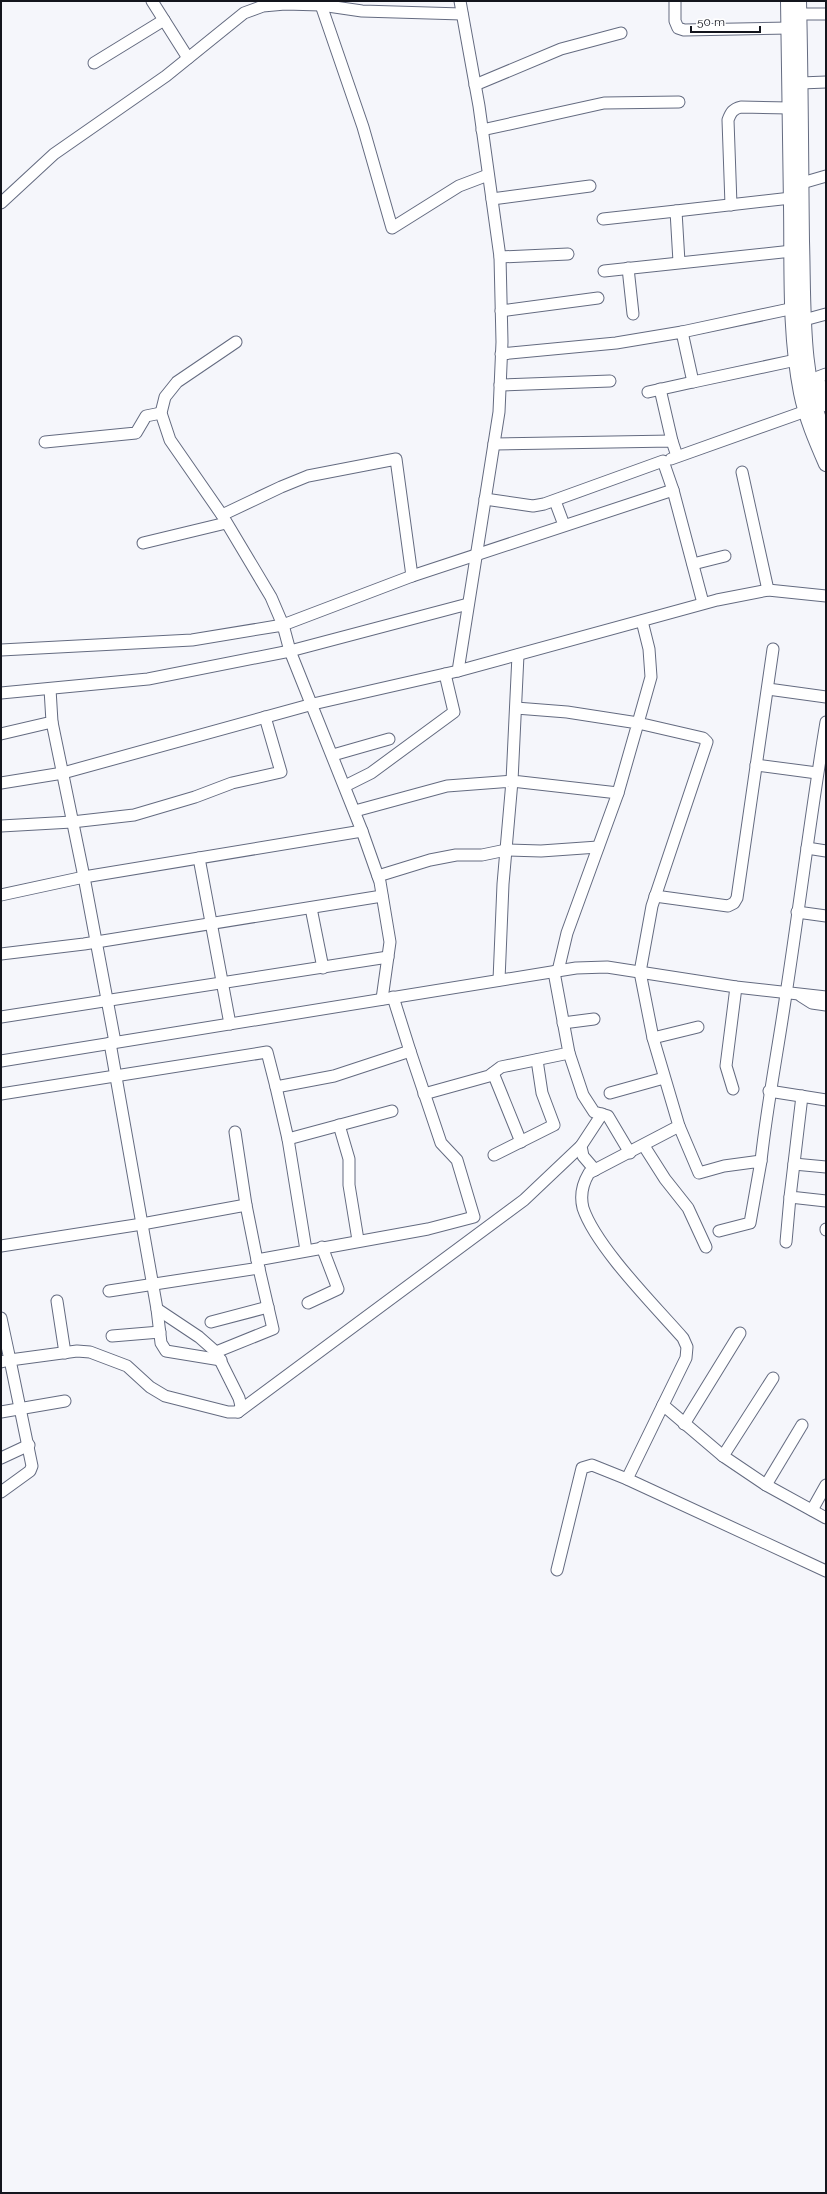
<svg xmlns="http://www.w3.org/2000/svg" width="827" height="2194" viewBox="0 0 827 2194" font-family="Raleway,sans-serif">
<rect width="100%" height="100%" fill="#f5f6fb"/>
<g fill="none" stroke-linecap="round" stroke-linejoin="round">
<g stroke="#646b80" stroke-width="13">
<g id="minor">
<polyline points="152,1 188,58"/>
<polyline points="675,1 675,21 678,28 684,30 789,28"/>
<polyline points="321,5 363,127 392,228 459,186 488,175"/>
<polyline points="793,14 826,14"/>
<polyline points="94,63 164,20"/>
<polyline points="801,83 826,82"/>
<polyline points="475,85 561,49 621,33"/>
<polyline points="482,130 604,103 679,102"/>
<polyline points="795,185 826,176"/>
<polyline points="492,199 590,186"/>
<polyline points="1,203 54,154 166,76 244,13 263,6 285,4 321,5 362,11 462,14"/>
<path d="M731 205 728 120C731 112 733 109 741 107L790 108"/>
<polyline points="676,211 791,198"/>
<polyline points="603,219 676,211 679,262"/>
<polyline points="500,257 568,254"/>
<polyline points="628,268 633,314"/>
<polyline points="604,271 792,251"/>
<polyline points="501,311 598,298"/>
<polyline points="804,320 826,314"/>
<polyline points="682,332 799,307"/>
<polyline points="236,342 177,382 165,397 161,413 170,440 222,515 271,597 283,625 412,576 673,490"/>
<polyline points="501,354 616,343 682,332 693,382 648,392"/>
<polyline points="826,374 818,377 826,406"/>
<polyline points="693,382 796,360"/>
<polyline points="500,385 610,381"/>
<polyline points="660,389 672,441"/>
<polyline points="45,442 136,433 146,416 161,413"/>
<polyline points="494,444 672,441 677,456"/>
<polyline points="671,459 806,411"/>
<polyline points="742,472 768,590"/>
<polyline points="485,499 533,506 544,504 663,461 673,490 703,603"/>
<polyline points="555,501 564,525"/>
<polyline points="222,515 281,487 308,476 396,459 412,576"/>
<polyline points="143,543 226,523"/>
<polyline points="693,564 725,556"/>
<path d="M642 621 649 649 651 677 638 723 703 738 707 742 652 906 640 972 653 1038 679 1126 589 1173C583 1183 580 1196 583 1208 596 1247 655 1306 683 1338L687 1347 686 1358 663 1405 723 1456 766 1485 826 1518"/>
<polyline points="1,650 192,640 283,625 290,651 362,831 380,882 390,942 382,999"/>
<polyline points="518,655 512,781 618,793 567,933 558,971"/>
<polyline points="458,671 717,600 768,590 826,596"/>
<polyline points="768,689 826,697"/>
<polyline points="1,693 148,679 290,651 468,604"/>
<polyline points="516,708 567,712 638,723 618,793"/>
<polyline points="52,722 84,877 115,1042"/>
<polyline points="1,734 52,722 50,689"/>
<polyline points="333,755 389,739"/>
<polyline points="756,765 817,773"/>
<polyline points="1,783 63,773 313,704 458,671 499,412 502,342 500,257 479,106 460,1"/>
<polyline points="345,786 371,773 454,712 445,674"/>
<polyline points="355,811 447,786 512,781 503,884 499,980"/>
<polyline points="1,826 72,822 134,815 195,797 232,783 281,772 265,717"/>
<polyline points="807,848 826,851"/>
<polyline points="199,858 230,1024"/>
<polyline points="378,876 430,860 456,855 482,855 506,850 541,851 598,847"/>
<polyline points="1,895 84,877 362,831"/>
<polyline points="655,896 728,906 734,903 737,898 773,649"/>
<polyline points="311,908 323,968"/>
<polyline points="797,912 826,916"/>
<polyline points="1,954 84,944 382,896"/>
<polyline points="801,996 812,1003 826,1005"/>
<polyline points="1,1017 388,957"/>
<polyline points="563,1023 594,1019"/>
<polyline points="653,1038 698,1027"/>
<polyline points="110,1043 157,1309 199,1337 216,1352 273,1329 257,1260 428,1229 474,1217 457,1160 441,1143 410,1051"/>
<polyline points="569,1053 583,1095 594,1112 608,1116 630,1153"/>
<polyline points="1,1061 576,968 607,967 736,987 826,997"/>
<polyline points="493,1073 521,1142"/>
<polyline points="276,1087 288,1139 306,1250"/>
<polyline points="733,1089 726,1066 736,987"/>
<polyline points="769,1091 826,1100"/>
<polyline points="610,1093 664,1078"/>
<polyline points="1,1094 267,1052 276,1087 334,1076 410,1051 393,997"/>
<polyline points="424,1094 489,1076 501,1067 569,1053 554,972"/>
<polyline points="802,1096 790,1197 826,1201"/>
<polyline points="339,1125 349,1159 349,1185 358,1240"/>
<polyline points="679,1126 699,1173 724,1166 761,1161 750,1223 719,1231"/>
<polyline points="235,1132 246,1205"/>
<polyline points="288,1139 392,1111"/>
<polyline points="644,1146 665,1179 688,1208 706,1247"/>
<polyline points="494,1155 554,1125 542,1093 537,1060"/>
<path d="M761 1161C767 1105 778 1050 786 994 800 903 811 812 826 722"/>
<polyline points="794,1164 826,1167"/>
<polyline points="595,1170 583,1156 581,1146 602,1114"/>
<polyline points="826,1230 826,1229"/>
<polyline points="786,1242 790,1197"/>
<polyline points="1,1246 142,1224 246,1205 257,1260"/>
<polyline points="109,1291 259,1268"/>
<polyline points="57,1301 65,1353"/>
<polyline points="308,1303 338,1289 322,1247"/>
<polyline points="157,1309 161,1343 166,1351 221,1360"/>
<polyline points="1,1318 10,1360 1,1362"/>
<polyline points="211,1322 268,1307"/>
<polyline points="112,1336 160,1332"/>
<polyline points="663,1405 627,1479 826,1571"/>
<polyline points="1,1412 65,1401"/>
<polyline points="238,1412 524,1200 581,1146"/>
<polyline points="684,1424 740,1333"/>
<polyline points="723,1456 773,1378"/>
<polyline points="1,1458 29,1445"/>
<polyline points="766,1485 802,1425"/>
<polyline points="1,1492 30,1471 32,1466 10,1360 77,1351 90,1352 127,1366 150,1387 165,1396 228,1412 238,1412 241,1406 239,1398 216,1352"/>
<polyline points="812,1510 826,1485"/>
<polyline points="557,1570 582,1468 592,1465 627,1479"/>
</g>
</g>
<g stroke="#646b80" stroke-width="16">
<g id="major">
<path d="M788 1C789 69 790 138 791 206 792 268 789 332 801 393 806 418 816 441 826 464"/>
<path d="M799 1C801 81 801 161 802 241 804 307 800 376 826 439"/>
</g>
</g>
<use href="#minor" stroke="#fff" stroke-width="11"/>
<use href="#major" stroke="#fff" stroke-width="14"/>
</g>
<rect width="827" height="2194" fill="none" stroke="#13151d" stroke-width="4"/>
<path d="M691 26v6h69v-6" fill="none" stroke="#13151d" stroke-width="2"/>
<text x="697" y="26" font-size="12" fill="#13151d" stroke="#ffffff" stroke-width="3" paint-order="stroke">50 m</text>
</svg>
